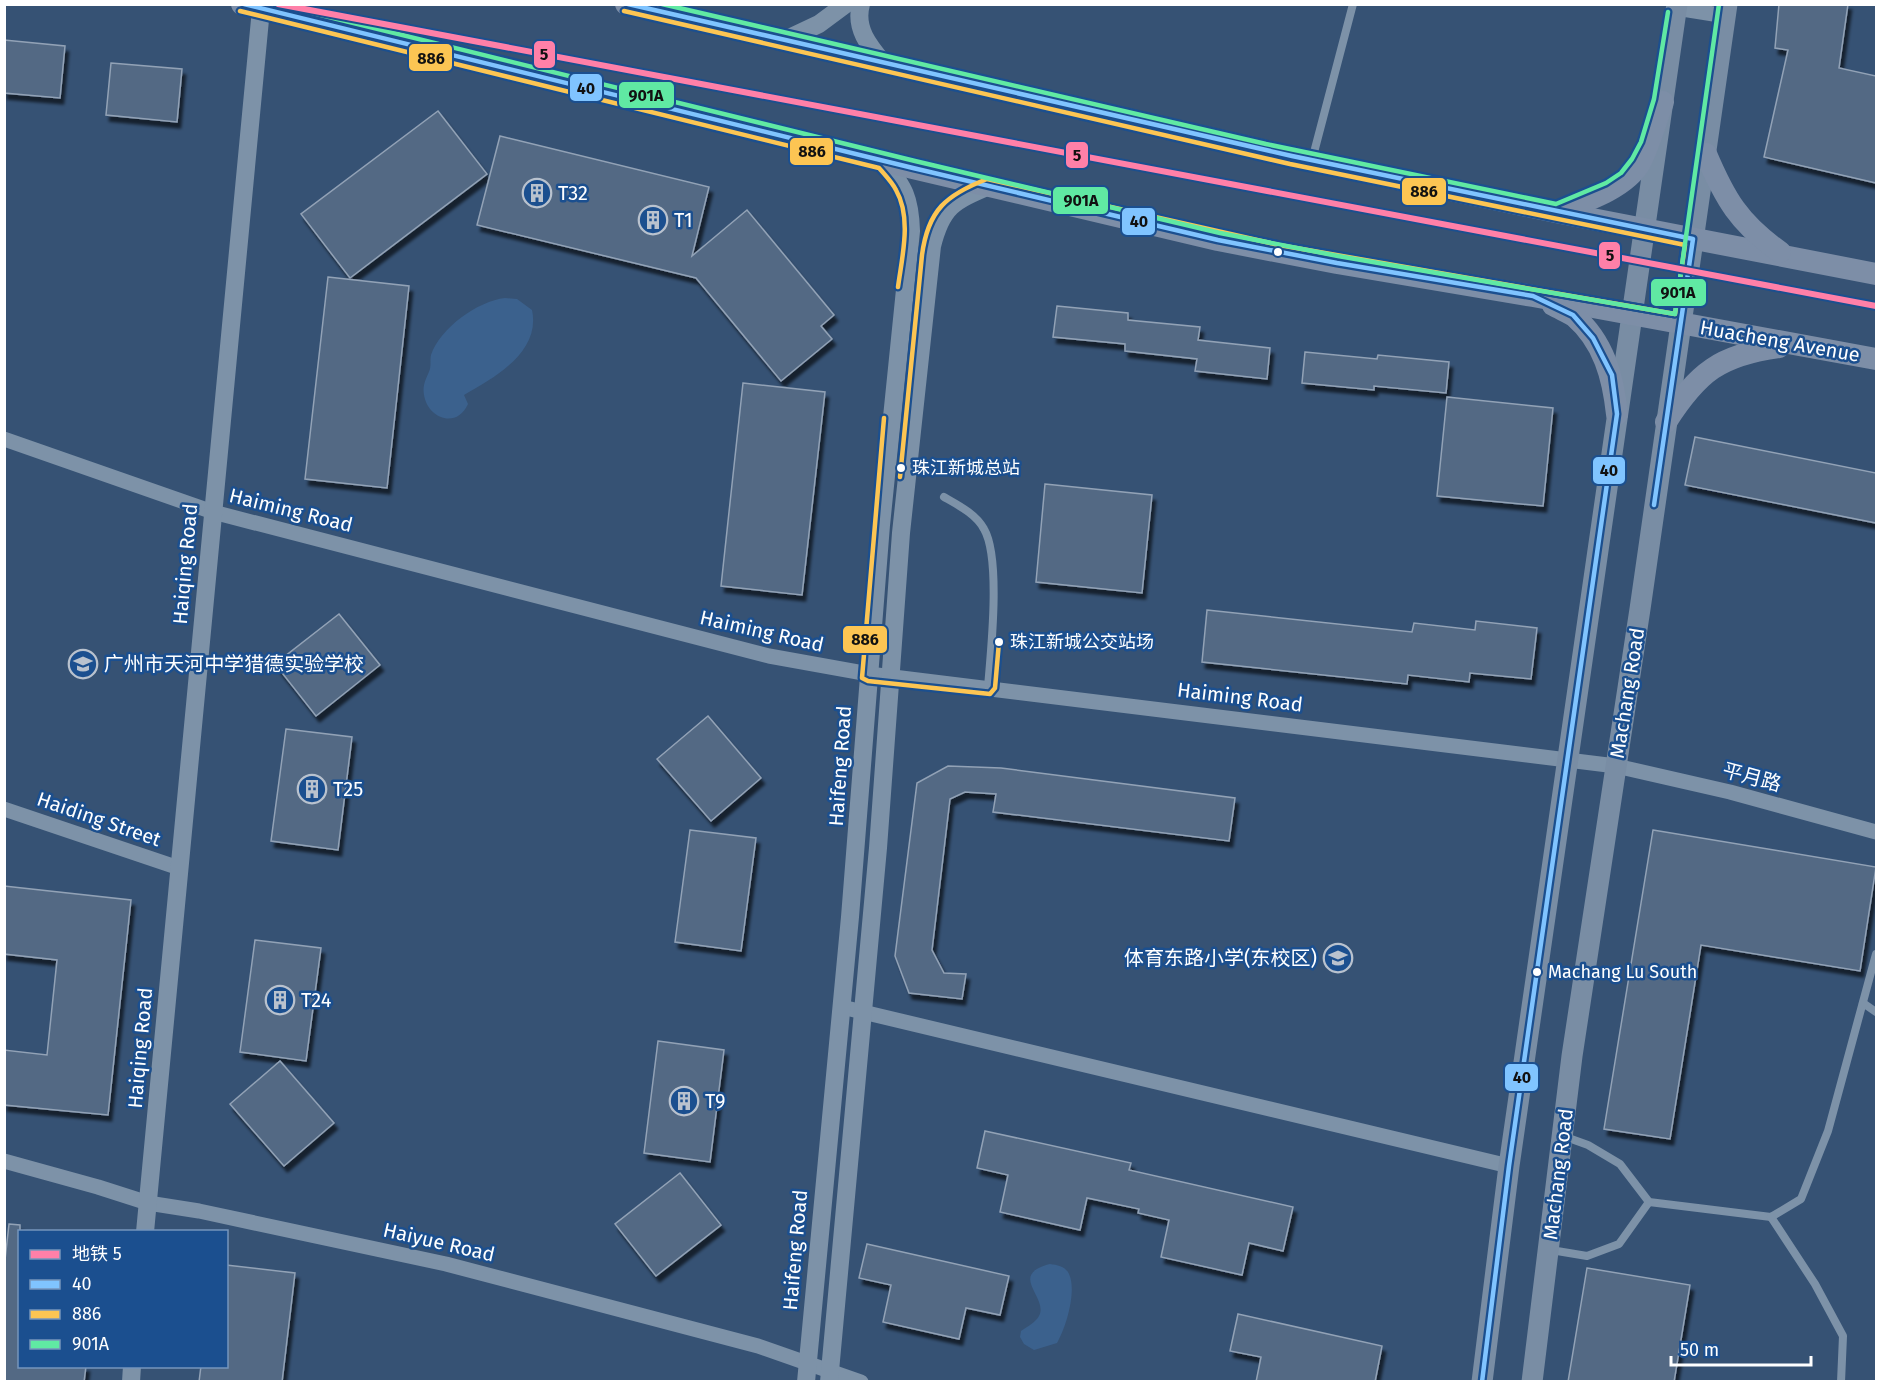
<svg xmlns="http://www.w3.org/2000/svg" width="1881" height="1386" viewBox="0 0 1881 1386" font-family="'Fira Sans','Noto Sans SC',sans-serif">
<defs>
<filter id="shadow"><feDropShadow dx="3.5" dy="6" stdDeviation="1.5" flood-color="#0009"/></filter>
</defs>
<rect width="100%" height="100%" fill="#365274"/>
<g fill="#3b618d">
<path d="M505 298 517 299 532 310C541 352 494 378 464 395L468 404C457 429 428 419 424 395 422 384 427 378 430 369 431 364 430 359 431 355 440 328 478 301 505 298Z"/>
<path d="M1050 1264C1058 1265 1066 1267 1069 1274 1077 1291 1066 1328 1057 1343L1034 1350 1024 1344 1020 1337 1021 1331C1028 1326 1035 1323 1039 1316 1049 1297 1007 1275 1050 1264Z"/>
</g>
<g fill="#526984" stroke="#92a2b6" stroke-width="1.5" filter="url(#shadow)">
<polygon points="1779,4 1848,4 1839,68 1876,76 1876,183 1764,157 1788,50 1775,48"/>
<polygon points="4,40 65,46 60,98 4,93"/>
<polygon points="111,63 182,69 177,122 106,115"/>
<polygon points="438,111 487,174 350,278 301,214"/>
<polygon points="500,136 709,187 692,256 747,210 834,315 821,326 832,339 781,381 696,278 477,225"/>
<polygon points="328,277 409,286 387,488 305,479"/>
<polygon points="1057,306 1128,313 1128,320 1200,327 1198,340 1270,348 1267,379 1195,371 1197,359 1125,351 1125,344 1053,337"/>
<polygon points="1305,352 1377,359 1378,355 1449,362 1446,393 1374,386 1374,390 1302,383"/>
<polygon points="743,383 825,392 802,595 721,586"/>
<polygon points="1447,397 1553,408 1543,506 1437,496"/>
<polygon points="1695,437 1876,473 1876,523 1685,485"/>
<polygon points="1045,484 1152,495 1142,593 1036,582"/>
<polygon points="1207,610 1412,632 1414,623 1475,630 1476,621 1537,628 1531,679 1470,673 1469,682 1408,675 1407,684 1202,662"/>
<polygon points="339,614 380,665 316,716 275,664"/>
<polygon points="708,716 761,778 711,821 657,759"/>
<polygon points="286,729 352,737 338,850 271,841"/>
<polygon points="948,766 1001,768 1235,798 1229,841 993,812 996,794 965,792 950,799 932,950 944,973 966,974 962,999 909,993 895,956 917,783"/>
<polygon points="690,830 756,838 741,951 675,942"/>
<polygon points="1653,830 1876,867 1860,971 1701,945 1670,1139 1604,1129"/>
<polygon points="4,886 131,900 108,1115 4,1105 4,1050 47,1055 57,960 4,954"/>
<polygon points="255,940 321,948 306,1061 240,1052"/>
<polygon points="658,1041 724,1050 710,1162 644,1153"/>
<polygon points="280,1061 334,1123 284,1166 230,1104"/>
<polygon points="985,1131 1131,1163 1129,1170 1293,1207 1283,1251 1249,1243 1242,1275 1161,1257 1169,1220 1138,1213 1139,1209 1087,1198 1080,1230 1000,1212 1008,1175 977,1168"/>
<polygon points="680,1173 721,1225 656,1276 615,1224"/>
<polygon points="9,1224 20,1225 20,1366 86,1366 84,1382 4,1382 4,1269"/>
<polygon points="867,1244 1009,1276 1000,1315 966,1308 959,1339 883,1322 891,1285 859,1278"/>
<polygon points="226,1265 295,1273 282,1382 199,1382 201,1366 226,1366"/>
<polygon points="1587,1268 1690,1285 1674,1382 1568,1382"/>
<polygon points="1238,1314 1382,1346 1375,1382 1256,1382 1261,1357 1230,1351"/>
</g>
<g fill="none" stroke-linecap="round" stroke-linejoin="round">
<g stroke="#7d92a8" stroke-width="8">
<polyline points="1312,160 1353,4"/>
<path d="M944 497C958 505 976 514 984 529 1001 558 991 651 988 687"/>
<polyline points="1863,1003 1876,1012"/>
<polyline points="1563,1136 1588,1145 1620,1164 1649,1202 1771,1217 1801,1199 1828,1131 1876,954"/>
<polyline points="1771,1217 1815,1284 1843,1336 1841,1382"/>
<polyline points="1551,1250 1587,1256 1619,1244 1649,1202"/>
</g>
<g stroke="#7d92a8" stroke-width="15">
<polyline points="1676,8 1726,16"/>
<polyline points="4,439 213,512 769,656 869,674 1616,766 1730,792 1876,832"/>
<polyline points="4,809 179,868"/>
<polyline points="842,1007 1509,1166"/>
<polyline points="4,1161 98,1187 148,1203 199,1211 446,1264 758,1346 861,1382"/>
</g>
<g stroke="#7d92a8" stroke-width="18">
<path d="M861 4C854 29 870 47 885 65"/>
<polyline points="783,41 819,24 846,4"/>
<polyline points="145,1232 261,9"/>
<polyline points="131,1382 132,1366"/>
<path d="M806 1382 850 917 881 525 911 231C910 197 904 188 884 161"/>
<path d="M829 1382 878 848 901 533 932 246C942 206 954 201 989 186"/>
</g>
<g stroke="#798da4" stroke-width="21">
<polyline points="1482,1382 1509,1166 1677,4"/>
<polyline points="1532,1382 1572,1056 1640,609 1727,4"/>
</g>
<g stroke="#7d8ea7" stroke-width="22">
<polyline points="242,4 913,168 1218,240 1337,263 1533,296 1876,359"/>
<polyline points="626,4 1283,155 1556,212 1876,274"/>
<path d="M1706 154C1725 199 1739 223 1780 252"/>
<path d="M1557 212C1583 202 1625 189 1640 163 1649 146 1656 120 1663 102"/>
<path d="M1553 305C1560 309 1568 312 1574 316 1604 342 1613 377 1617 414"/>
<path d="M1666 422C1698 372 1720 355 1779 347"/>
</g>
<g stroke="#1b4f8f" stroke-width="9">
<g id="bus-1">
<polyline points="244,4 913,168 1218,240 1337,263 1533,296 1573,315 1593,338 1612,375 1617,414 1509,1166 1482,1382"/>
<polyline points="628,4 1292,156 1693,239 1654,505"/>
</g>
</g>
<g stroke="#1b4f8f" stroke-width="9">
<g id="bus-2">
<path d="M240 11 879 168C885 175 892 182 896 190 912 218 902 257 898 287"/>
<path d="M624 11 1290 164 1685 245 1675 314 1279 245 987 179C946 195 928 210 922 255L900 477"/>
<polyline points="884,418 862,678 868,681 990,694 995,688 999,642"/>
</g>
</g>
<g stroke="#1b4f8f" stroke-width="9">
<g id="bus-3">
<polyline points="276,4 915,161 1220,233 1338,256 1675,314 1719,4"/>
<polyline points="662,4 1266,144 1556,204 1606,183 1621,173 1632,159 1641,142 1654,99 1668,12"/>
</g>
</g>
<use href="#bus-1" stroke="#80c4ff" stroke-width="4.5"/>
<use href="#bus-2" stroke="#fcc553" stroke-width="4.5"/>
<use href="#bus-3" stroke="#60e9a3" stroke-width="4.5"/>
<g stroke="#1b4f8f" stroke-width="10">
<polyline id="metro-1" points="278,4 1876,306"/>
</g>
<use href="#metro-1" stroke="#ff80a8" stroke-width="6"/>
</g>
<defs>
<g id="building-ring" transform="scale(1.5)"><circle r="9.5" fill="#1b4f8f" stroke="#b9c2ce" stroke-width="1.5"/><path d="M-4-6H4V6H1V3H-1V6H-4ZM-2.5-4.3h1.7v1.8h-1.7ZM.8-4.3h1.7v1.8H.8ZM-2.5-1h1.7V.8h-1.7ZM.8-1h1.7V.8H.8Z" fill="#b9c2ce"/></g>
<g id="school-ring" transform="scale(1.5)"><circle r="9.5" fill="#1b4f8f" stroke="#b9c2ce" stroke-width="1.5"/><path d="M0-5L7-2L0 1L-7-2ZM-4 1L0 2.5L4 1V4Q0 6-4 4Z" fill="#b9c2ce"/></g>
</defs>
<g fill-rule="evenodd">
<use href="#building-ring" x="537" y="193"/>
<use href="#building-ring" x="653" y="220"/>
<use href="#school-ring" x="83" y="664"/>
<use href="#building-ring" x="312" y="789"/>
<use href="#school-ring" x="1338" y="958"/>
<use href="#building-ring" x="280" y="1000"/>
<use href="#building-ring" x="684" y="1101"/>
</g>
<g fill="#fff" stroke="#1b4f8f" stroke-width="2">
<circle cx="1278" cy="252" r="5"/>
<circle cx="901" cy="468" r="5"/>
<circle cx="999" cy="642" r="5"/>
<circle cx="1537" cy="972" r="5"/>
</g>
<g text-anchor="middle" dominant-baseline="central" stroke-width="5" stroke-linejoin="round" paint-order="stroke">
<g font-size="18" fill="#fff" stroke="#1b4f8f" text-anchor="start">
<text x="912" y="468">珠江新城总站</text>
<text x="1010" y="642">珠江新城公交站场</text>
<text x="1548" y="972">Machang Lu South</text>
</g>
<g font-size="20" fill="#fff" stroke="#1b4f8f" text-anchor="start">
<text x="558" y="193">T32</text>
<text x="674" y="220">T1</text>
<text x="104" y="664">广州市天河中学猎德实验学校</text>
<text x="333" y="789">T25</text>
<text x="1317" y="958" text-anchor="end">体育东路小学(东校区)</text>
<text x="301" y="1000">T24</text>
<text x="705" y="1101">T9</text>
</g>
<g font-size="20" fill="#fff" stroke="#1b4f8f">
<text transform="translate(1780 341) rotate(10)">Huacheng Avenue</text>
<text transform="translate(291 510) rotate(14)">Haiming Road</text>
<text transform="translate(185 564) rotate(-85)">Haiqing Road</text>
<text transform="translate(762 631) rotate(13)">Haiming Road</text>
<text transform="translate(1627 693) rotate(-81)">Machang Road</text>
<text transform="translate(1240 697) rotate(7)">Haiming Road</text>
<text transform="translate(840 766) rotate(-86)">Haifeng Road</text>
<text transform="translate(1752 777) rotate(15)">平月路</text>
<text transform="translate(99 819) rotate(19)">Haiding Street</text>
<text transform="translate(140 1048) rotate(-85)">Haiqing Road</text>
<text transform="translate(1558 1174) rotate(-83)">Machang Road</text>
<text transform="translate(439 1242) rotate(13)">Haiyue Road</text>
<text transform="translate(795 1250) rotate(-85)">Haifeng Road</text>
</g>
</g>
<g stroke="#1b4f8f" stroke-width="2">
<rect x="533" y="40" width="23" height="29" rx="6" fill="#ff80a8"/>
<rect x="408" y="43" width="45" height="29" rx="6" fill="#fcc553"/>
<rect x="569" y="73" width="34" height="29" rx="6" fill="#80c4ff"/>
<rect x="618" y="81" width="57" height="28" rx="6" fill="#60e9a3"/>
<rect x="789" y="137" width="45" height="29" rx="6" fill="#fcc553"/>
<rect x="1065" y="141" width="24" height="28" rx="6" fill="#ff80a8"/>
<rect x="1401" y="177" width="46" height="29" rx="6" fill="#fcc553"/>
<rect x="1052" y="186" width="57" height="29" rx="6" fill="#60e9a3"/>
<rect x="1121" y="207" width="35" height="29" rx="6" fill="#80c4ff"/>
<rect x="1598" y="241" width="23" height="29" rx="6" fill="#ff80a8"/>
<rect x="1650" y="278" width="57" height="29" rx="6" fill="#60e9a3"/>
<rect x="1592" y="456" width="34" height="29" rx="6" fill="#80c4ff"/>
<rect x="842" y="625" width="46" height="29" rx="6" fill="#fcc553"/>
<rect x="1504" y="1063" width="35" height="29" rx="6" fill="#80c4ff"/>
</g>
<g font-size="16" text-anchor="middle" font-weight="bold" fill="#111">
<text x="544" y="60">5</text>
<text x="431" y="64">886</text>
<text x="586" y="94">40</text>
<text x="646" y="101">901A</text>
<text x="812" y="157">886</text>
<text x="1077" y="161">5</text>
<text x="1424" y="197">886</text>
<text x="1081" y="206">901A</text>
<text x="1139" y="227">40</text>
<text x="1610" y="261">5</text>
<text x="1678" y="298">901A</text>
<text x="1609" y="476">40</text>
<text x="865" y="645">886</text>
<text x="1522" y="1083">40</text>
</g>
<rect width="1881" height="1386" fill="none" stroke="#ffffff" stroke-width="12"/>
<rect x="18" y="1230" width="210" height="138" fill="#1b4f8f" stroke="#7695bc" stroke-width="1.5"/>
<rect x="30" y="1250" width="30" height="9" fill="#ff80a8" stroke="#7695bc" stroke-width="1.5"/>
<text x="72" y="1260" font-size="18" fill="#ffffff">地铁 5</text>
<rect x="30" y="1280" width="30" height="9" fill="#80c4ff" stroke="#7695bc" stroke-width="1.5"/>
<text x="72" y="1290" font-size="18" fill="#ffffff">40</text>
<rect x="30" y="1310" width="30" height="9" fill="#fcc553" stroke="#7695bc" stroke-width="1.5"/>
<text x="72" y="1320" font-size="18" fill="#ffffff">886</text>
<rect x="30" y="1340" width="30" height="9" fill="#60e9a3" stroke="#7695bc" stroke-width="1.5"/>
<text x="72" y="1350" font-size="18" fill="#ffffff">901A</text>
<path d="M1671 1356v9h140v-9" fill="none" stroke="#ffffff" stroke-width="3"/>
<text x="1680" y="1356" font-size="18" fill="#ffffff" stroke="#1b4f8f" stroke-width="4.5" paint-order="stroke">50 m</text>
</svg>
